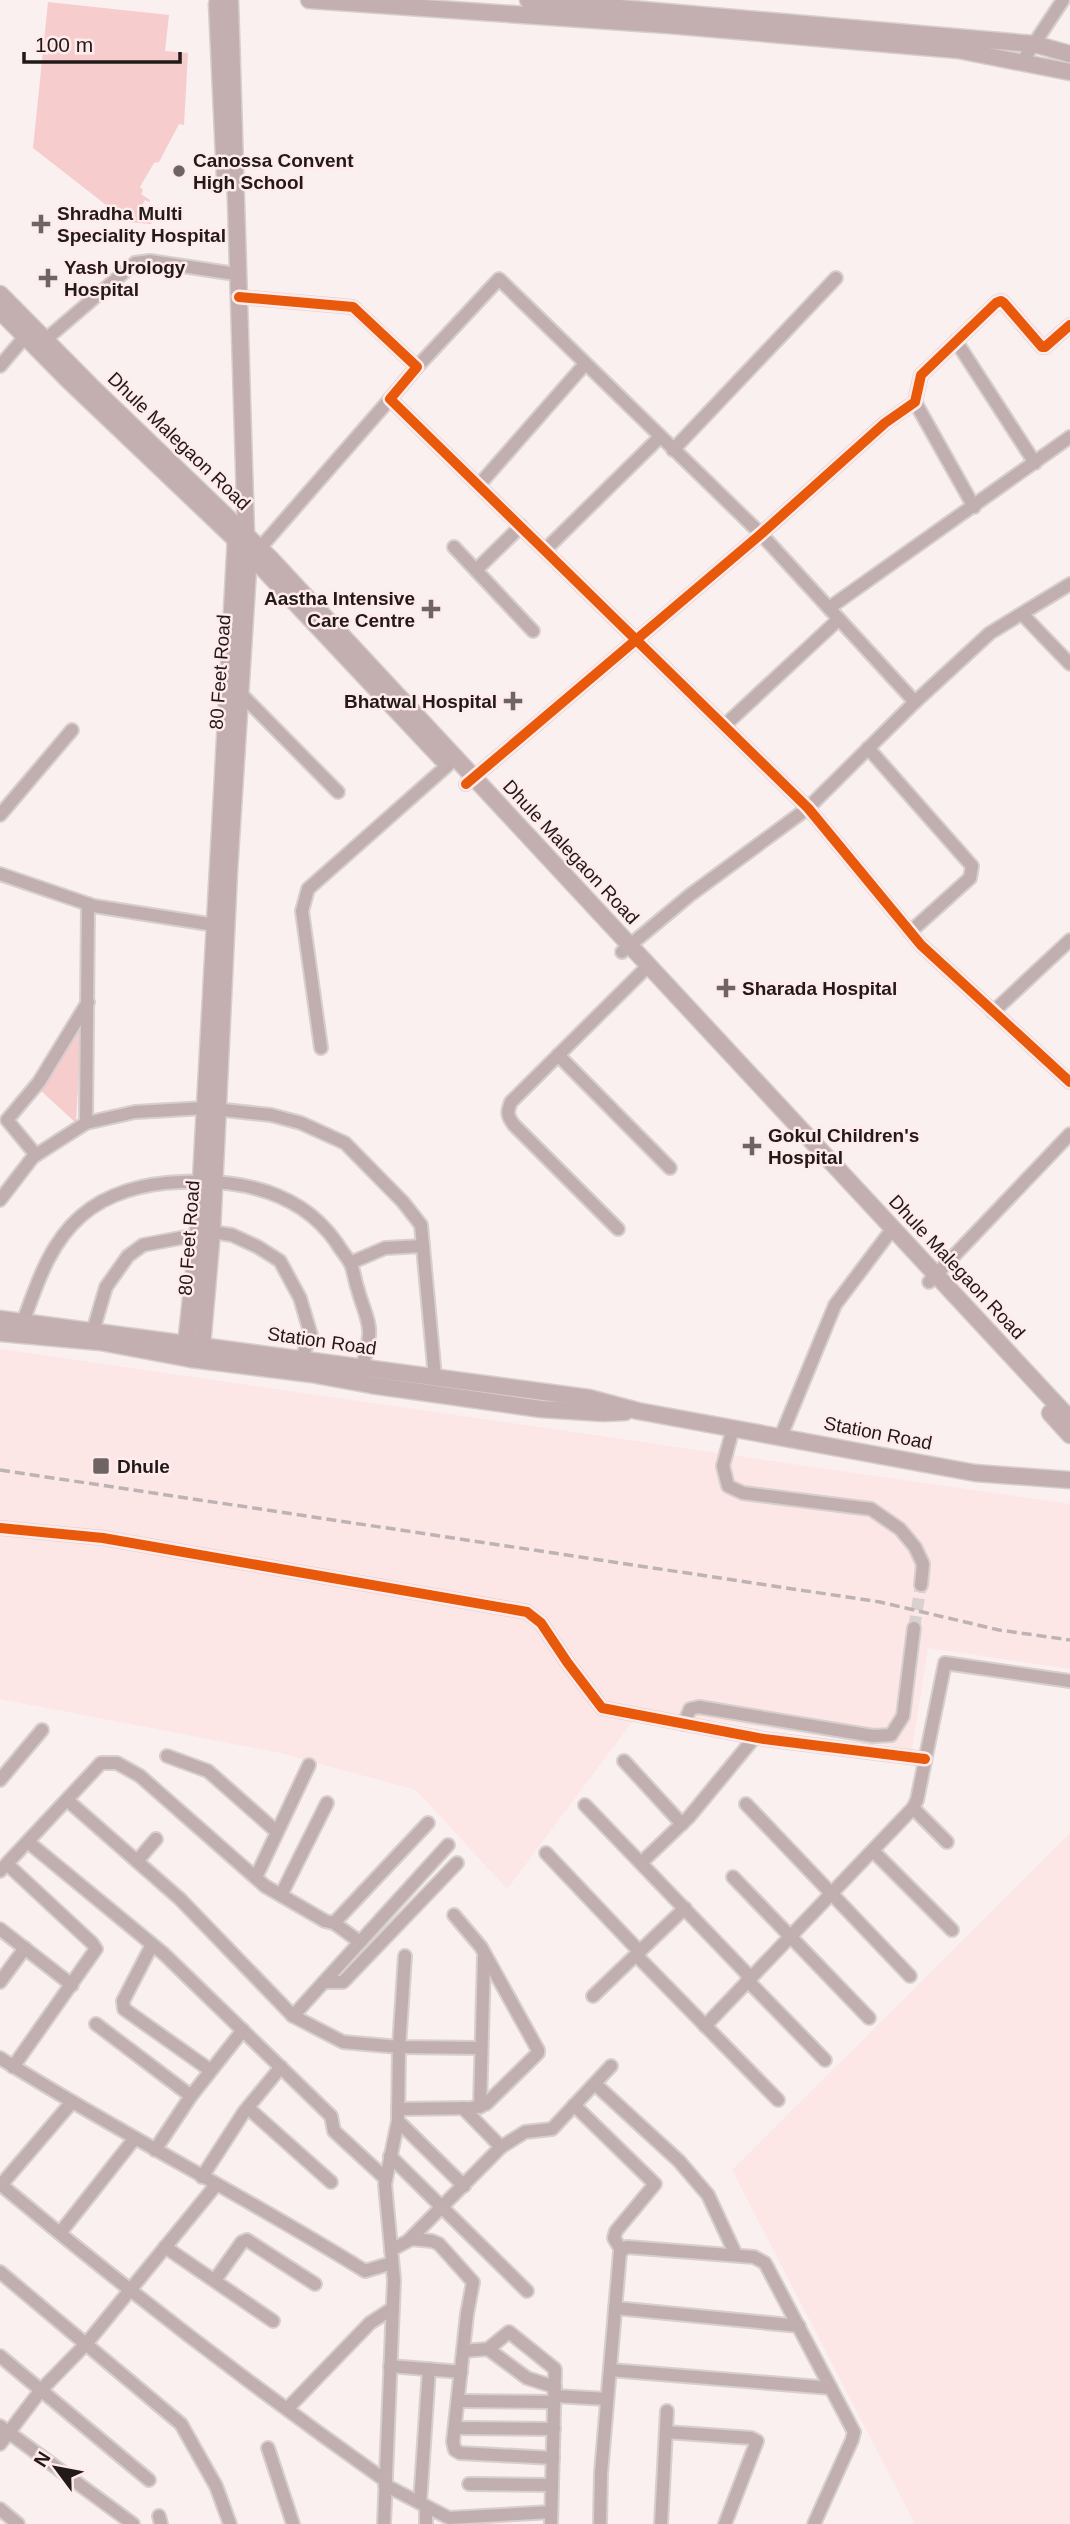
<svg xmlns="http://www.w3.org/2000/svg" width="1070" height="2524" viewBox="0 0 1070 2524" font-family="Arial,sans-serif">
<rect width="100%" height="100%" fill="#faf0f0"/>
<g fill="#fce6e6">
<polygon points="0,1349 1070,1504 1070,1669 928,1648 912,1749 641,1710 507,1889 416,1790 280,1753 0,1699"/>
<polygon points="1070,1833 1070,2524 915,2524 732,2170"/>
</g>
<g fill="#f6cccd">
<polygon points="48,2 169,15 165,51 188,53 184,125 179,124 159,162 154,163 140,187 143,190 141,194 150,200 149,202 145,200 139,210 153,218 151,224 128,222 33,148"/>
<polygon points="82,1021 76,1123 39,1089"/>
</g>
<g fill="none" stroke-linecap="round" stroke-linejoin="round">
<polyline stroke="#dad0d0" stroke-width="12" stroke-dasharray="12 6" stroke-linecap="butt" points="914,1628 921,1585"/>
<g stroke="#d7cece" stroke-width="16">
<g id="minor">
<polyline points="1022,62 1063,0"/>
<polyline points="239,297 353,307 417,367 390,399 808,808 921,945 1070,1082"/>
<polyline points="45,340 135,263 150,261 229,273"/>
<polyline points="956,341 1035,463"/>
<polyline points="0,366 29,332"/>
<polyline points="417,367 499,279 761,534 915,702 808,808 690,895 622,952"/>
<polyline points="915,402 974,507"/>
<polyline points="673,450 836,278"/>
<polyline points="479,485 585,364"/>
<polyline points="454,547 533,631"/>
<polyline points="260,548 390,399"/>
<polyline points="545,550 660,437"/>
<polyline points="476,570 521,526"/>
<polyline points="829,608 1070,437"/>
<polyline points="1022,614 1070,664"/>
<polyline points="240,693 338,792"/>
<polyline points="915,702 990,633 1070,584"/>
<polyline points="725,725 839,619"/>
<polyline points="868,748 972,866 970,878 910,932"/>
<polyline points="466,784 761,534 885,423 915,402 921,375 996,303 1001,301 1004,303 1042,347 1045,347 1070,325"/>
<polyline points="0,815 72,730"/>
<polyline points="0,874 94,906 215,925"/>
<polyline points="993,1012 1070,940"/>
<polyline points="321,1048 302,911 308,889 448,765"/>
<polyline points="558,1055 670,1168"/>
<polyline points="86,1123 88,904"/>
<polyline points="36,1155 7,1120 39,1082 88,1002"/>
<polyline points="0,1200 33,1157 86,1123 135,1112 205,1108 271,1115 301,1123 345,1143 403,1202 421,1225 435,1377"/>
<path d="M618 1229 514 1125C507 1116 507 1112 511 1102L648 966"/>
<polyline points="350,1263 385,1248 423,1246"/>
<polyline points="929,1282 1070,1134"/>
<path d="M23 1322C37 1284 49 1244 81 1216 107 1193 145 1183 180 1182 239 1179 300 1191 336 1242 340 1249 347 1257 351 1264 354 1272 355 1282 358 1290 361 1303 371 1322 369 1336 368 1347 365 1357 362 1368"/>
<polyline points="93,1331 106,1287 128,1256 143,1245 212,1232 232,1235 258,1247 280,1261 300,1298 311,1335 301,1359"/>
<polyline points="733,1428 723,1466 728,1486 743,1493 871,1509 900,1529 915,1547 923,1564 921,1585"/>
<polyline points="781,1436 835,1305 887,1236 894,1231"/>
<polyline points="0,1528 103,1538 527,1612 541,1623 567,1662 602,1708 764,1739 925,1759"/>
<polyline points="684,1724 690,1709 699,1707 873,1736 891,1735 903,1716 914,1628"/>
<polyline points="167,1756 208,1771 277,1832"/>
<polyline points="624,1761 682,1824"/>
<polyline points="0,1780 42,1730"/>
<polyline points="67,1800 180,1899 293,2016 343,2042 399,2047 481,2048"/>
<polyline points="746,1804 910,1976"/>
<polyline points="585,1805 750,1977"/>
<polyline points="913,1808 947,1842"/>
<polyline points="28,1842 164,1954 331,2116 334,2131 386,2179"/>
<polyline points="873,1851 952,1930"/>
<polyline points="546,1853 640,1952"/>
<polyline points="137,1861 156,1839"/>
<polyline points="642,1862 689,1817 755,1737"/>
<polyline points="7,1864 92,1943 96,1949 13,2067"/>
<polyline points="0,1871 101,1763 117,1763 140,1776 265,1886 325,1921 334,1923 360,1942"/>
<polyline points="256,1877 309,1765"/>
<polyline points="733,1877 869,2018"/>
<polyline points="281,1895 327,1803"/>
<polyline points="334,1923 428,1823"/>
<polyline points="0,1929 72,1985"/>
<polyline points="152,1945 123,2001 124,2009 210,2070"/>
<polyline points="636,1955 778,2100"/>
<polyline points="747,1980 825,2060"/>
<polyline points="0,1982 25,1948"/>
<polyline points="324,1982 343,1982 457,1863"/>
<polyline points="593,1996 685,1908"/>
<polyline points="293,2016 448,1845"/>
<polyline points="96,2024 191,2096"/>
<polyline points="705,2026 913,1808 917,1800 945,1663 1070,1681"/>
<path d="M0 2058C119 2133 245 2196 365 2271L392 2263"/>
<polyline points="595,2084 679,2161 708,2195 736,2255"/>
<polyline points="574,2105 655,2184 616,2231 614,2238 621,2250"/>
<polyline points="480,2107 484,1957"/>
<polyline points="248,2108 331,2182"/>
<polyline points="463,2108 501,2147"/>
<polyline points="398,2109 472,2108 486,2104 538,2053 538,2050 481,1947 454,1915"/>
<polyline points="398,2121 464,2186"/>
<polyline points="155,2150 191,2096 243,2030"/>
<polyline points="390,2156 527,2291"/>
<polyline points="202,2177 244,2112 281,2067"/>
<path d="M0 2184C124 2288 253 2387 386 2481"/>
<polyline points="1,2185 72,2102"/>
<polyline points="60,2233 135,2138"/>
<polyline points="411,2239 432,2241 439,2244 473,2282 467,2314 453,2442 455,2450 460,2453 553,2458"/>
<polyline points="165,2247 273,2321"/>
<polyline points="391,2250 408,2241 501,2147 525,2132 552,2129 611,2066"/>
<polyline points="0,2272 181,2424 216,2486 230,2524"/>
<polyline points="215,2280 242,2242 247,2240 315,2284"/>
<polyline points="615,2308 799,2326"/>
<polyline points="488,2349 527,2378 555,2387"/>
<polyline points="463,2351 488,2349 509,2332 555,2369 551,2524"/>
<polyline points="0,2356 149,2480"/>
<polyline points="390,2366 461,2372"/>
<polyline points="610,2370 831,2388"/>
<polyline points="555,2396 607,2399"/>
<polyline points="458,2401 554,2402"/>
<polyline points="287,2409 370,2323 393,2308"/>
<polyline points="0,2426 133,2524"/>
<polyline points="455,2428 554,2429"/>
<polyline points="666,2432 751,2438 757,2441 725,2524"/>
<polyline points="0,2444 41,2390 86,2344 216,2185"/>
<polyline points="268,2448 293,2524"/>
<polyline points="469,2484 552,2485"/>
<polyline points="385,2485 449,2518 551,2512"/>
<polyline points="420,2503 429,2369"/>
<polyline points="426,2506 426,2524"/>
<polyline points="0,2509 18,2524"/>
<polyline points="159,2516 161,2524"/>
<polyline points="384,2524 394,2280 385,2184 398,2121 399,2047 405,1956"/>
<polyline points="600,2524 601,2473 620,2252 627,2247 754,2257 765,2263 854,2432 852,2440 814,2524"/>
<polyline points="661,2524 667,2411"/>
</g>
</g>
<g stroke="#d7cece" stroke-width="19">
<g id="major">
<polyline points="309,0 668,25 958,50 1070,72"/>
<polyline points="528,0 1034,44 1070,54"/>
<polyline points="217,4 225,178"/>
<polyline points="0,294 91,386 270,558 1070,1419"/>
<polyline points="0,311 67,379 236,540 442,759"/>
<polyline points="0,1319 589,1398 638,1411 975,1473 1070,1480"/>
<polyline points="0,1333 100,1342 191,1359 311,1374 371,1385 541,1409 603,1413 625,1412"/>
<polyline points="186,1344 198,1235 236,536"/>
<polyline points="202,1346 212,1232 229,871 249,554 246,534 230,1"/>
<polyline points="1050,1413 1070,1435"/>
</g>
</g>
<use href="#minor" stroke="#c1afaf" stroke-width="12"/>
<use href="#major" stroke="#c3afb0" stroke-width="16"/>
<polyline stroke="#beb3b4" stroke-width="3.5" stroke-dasharray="10 5" stroke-linecap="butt" points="0,1470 880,1602 999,1630 1070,1640"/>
<g stroke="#ffebeb" stroke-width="15">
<g id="cycleway">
<polyline points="239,297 353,307 417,367 390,399 808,808 921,945 1070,1082"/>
<polyline points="466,784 761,534 885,423 915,402 921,375 996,303 1001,301 1004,303 1042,347 1045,347 1070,325"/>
<polyline points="0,1528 103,1538 527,1612 541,1623 567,1662 602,1708 764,1739 925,1759"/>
</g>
</g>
<use href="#cycleway" stroke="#e8590c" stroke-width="10"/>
</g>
<g fill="#6e6464" stroke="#ffebeb" stroke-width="2.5">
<circle cx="179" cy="171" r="7"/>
<path d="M37.5 213.5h7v7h7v7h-7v7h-7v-7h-7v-7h7z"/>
<path d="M44.5 267.5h7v7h7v7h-7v7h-7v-7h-7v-7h7z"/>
<path d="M427.5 598.5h7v7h7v7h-7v7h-7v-7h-7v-7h7z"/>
<path d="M509.5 690.5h7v7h7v7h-7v7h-7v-7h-7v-7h7z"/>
<path d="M722.5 977.5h7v7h7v7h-7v7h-7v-7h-7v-7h7z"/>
<path d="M748.5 1135.5h7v7h7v7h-7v7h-7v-7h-7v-7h7z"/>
<rect x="92" y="1457" width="18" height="18" rx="3.5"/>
</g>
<g text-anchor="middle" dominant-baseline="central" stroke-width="5" stroke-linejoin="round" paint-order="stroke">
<g font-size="19" font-weight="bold" fill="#221919" stroke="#ffebeb" text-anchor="start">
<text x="193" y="160">Canossa Convent<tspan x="193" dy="22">High School</tspan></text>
<text x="57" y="213">Shradha Multi<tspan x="57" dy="22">Speciality Hospital</tspan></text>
<text x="64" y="267">Yash Urology<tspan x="64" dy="22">Hospital</tspan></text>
<text x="415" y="598" text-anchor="end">Aastha Intensive<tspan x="415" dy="22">Care Centre</tspan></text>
<text x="497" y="701" text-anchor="end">Bhatwal Hospital</text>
<text x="742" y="988">Sharada Hospital</text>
<text x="768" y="1135">Gokul Children's<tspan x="768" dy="22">Hospital</tspan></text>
<text x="117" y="1466">Dhule</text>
</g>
<g font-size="19" fill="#221919" stroke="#ffebeb">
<text transform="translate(179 441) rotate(44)">Dhule Malegaon Road</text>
<text transform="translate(220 672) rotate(-86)">80 Feet Road</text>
<text transform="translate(571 852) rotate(47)">Dhule Malegaon Road</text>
<text transform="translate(189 1238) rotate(-86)">80 Feet Road</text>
<text transform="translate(957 1267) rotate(47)">Dhule Malegaon Road</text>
<text transform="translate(322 1341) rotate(8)">Station Road</text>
<text transform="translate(878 1433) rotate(11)">Station Road</text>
</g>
</g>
<g transform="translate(56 2468) rotate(302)" stroke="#ffebeb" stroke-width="5" paint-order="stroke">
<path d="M0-5L12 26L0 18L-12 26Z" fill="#221919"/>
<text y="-10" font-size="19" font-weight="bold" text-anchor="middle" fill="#221919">N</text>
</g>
<path d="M24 52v10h156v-10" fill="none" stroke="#221919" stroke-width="3.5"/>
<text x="35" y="52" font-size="21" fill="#221919" stroke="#ffebeb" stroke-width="5" paint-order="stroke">100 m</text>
</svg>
